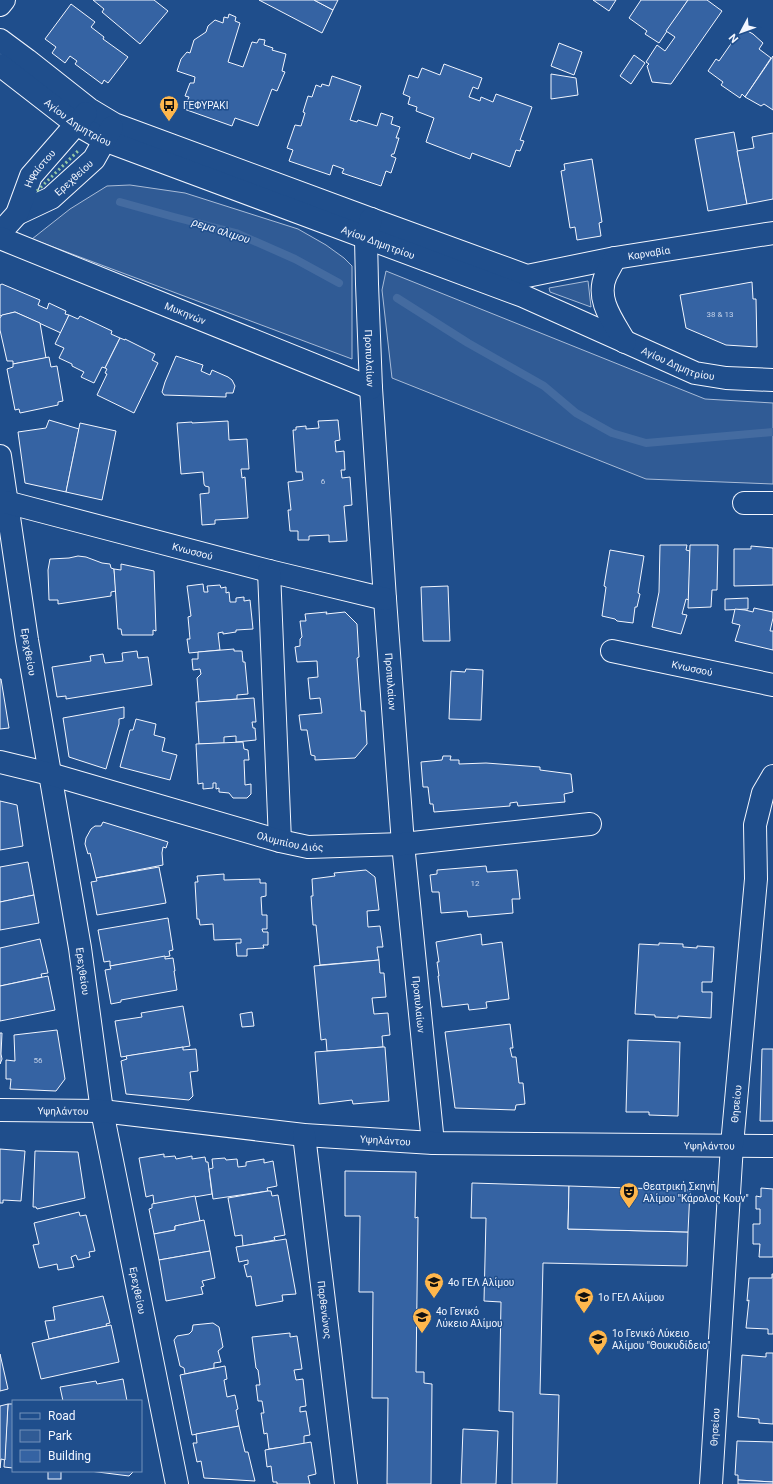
<svg xmlns="http://www.w3.org/2000/svg" width="773" height="1484" viewBox="0 0 773 1484" font-family="Roboto,sans-serif">
<rect width="100%" height="100%" fill="#1f4e8c"/>
<g fill="#305b95" stroke="#a8bbd7">
<polygon points="130,185 185,193 298,229 326,245 344,258 352,266 352,359 32,239 70,209 107,186"/>
<polygon points="386,271 705,399 773,403 773,484 646,479 392,378 382,290"/>
<polygon points="588,281 591,307 550,292 549,288"/>
</g>
<g fill="none" stroke-linecap="round" stroke-linejoin="round">
<g stroke="#446ba0" stroke-width="8">
<polyline points="120,202 174,217 236,233 295,259 339,283"/>
<polyline points="397,298 468,343 544,386 576,413 612,433 646,443 773,432"/>
</g>
</g>
<g fill="#3563a3" stroke="#f2f6ff">
<polygon points="93,0 154,0 168,11 140,44 102,12 104,9"/>
<polygon points="259,0 314,0 333,10 322,33"/>
<polygon points="314,0 338,0 333,10"/>
<polygon points="593,0 616,0 609,11"/>
<polygon points="641,0 688,0 659,43 645,34 647,31 629,18"/>
<polygon points="688,0 707,0 722,11 671,84 652,82 647,66 649,64 646,62 657,45 665,51 675,37 666,31"/>
<polygon points="71,4 95,22 91,27 104,37 103,39 128,57 108,83 104,80 102,84 75,64 77,61 70,56 65,63 52,53 56,47 45,39"/>
<polygon points="229,14 236,17 235,21 240,23 228,62 243,67 252,42 257,43 259,39 265,40 264,45 273,48 272,50 286,54 282,71 285,72 277,91 272,89 258,126 235,118 232,126 184,109 189,97 185,96 190,83 194,83 195,77 177,71 181,59 187,52 190,53 194,40 206,32 208,26 215,20 223,23 224,17 228,18"/>
<polygon points="742,28 753,34 763,43 759,49 771,58 745,97 742,94 740,98 721,85 723,82 708,71 716,59 719,61"/>
<polygon points="559,43 582,52 574,75 551,66"/>
<polygon points="634,55 645,63 631,84 620,76"/>
<polygon points="773,56 773,110 764,104 761,106 745,97"/>
<polygon points="444,64 482,78 478,89 473,87 469,97 480,101 481,97 493,102 496,94 532,107 520,140 524,141 520,151 516,150 510,167 472,153 470,159 426,142 434,118 416,111 417,107 408,104 410,97 403,94 409,75 418,78 422,68 440,75"/>
<polygon points="551,74 576,78 578,95 551,99"/>
<polygon points="332,76 361,86 350,120 357,122 358,120 377,126 381,113 393,117 391,124 400,127 396,138 399,138 394,154 392,154 391,156 396,158 391,173 386,171 381,186 342,173 344,169 333,165 330,175 289,161 293,150 287,148 295,125 301,126 305,113 303,112 308,96 312,97 316,85 321,87 322,84 329,86"/>
<polygon points="734,132 747,204 708,211 695,139"/>
<polygon points="773,133 773,199 747,204 737,151 754,148 752,137"/>
<polygon points="592,159 602,222 599,223 601,236 577,240 575,227 570,228 561,171 565,170 564,164"/>
<polygon points="752,282 753,299 756,299 757,347 726,345 686,328 680,295"/>
<polygon points="2,284 40,300 38,305 47,309 49,303 66,311 65,314 69,315 61,333 15,312 0,316 0,285"/>
<polygon points="15,312 40,323 46,358 13,364 13,361 7,361 0,330 0,318 2,315"/>
<polygon points="69,315 78,319 80,316 112,331 111,334 120,338 105,368 102,367 94,383 81,377 84,372 72,366 72,364 59,358 64,348 55,344"/>
<polygon points="120,338 125,340 125,339 155,354 152,360 158,363 134,413 97,395 107,374 105,373 107,369 105,368"/>
<polygon points="176,356 203,365 201,371 210,375 212,370 228,377 232,380 235,386 233,393 226,393 226,397 164,395 162,392 165,382"/>
<polygon points="49,357 51,367 57,366 63,401 58,402 58,405 20,413 19,409 15,410 7,369 13,367 13,364"/>
<polygon points="49,420 79,429 66,492 25,483 18,432 46,428"/>
<polygon points="338,420 340,440 335,441 336,452 344,451 345,470 341,470 342,478 350,477 352,505 344,506 347,541 329,542 329,535 309,536 309,540 298,540 298,531 290,531 288,510 291,510 288,482 303,480 302,472 296,472 293,430 296,430 296,427 306,426 306,429 319,428 318,421"/>
<polygon points="228,421 229,440 247,439 249,469 241,469 242,478 245,477 248,518 215,520 215,524 202,525 200,494 209,493 209,487 205,486 204,484 203,472 181,474 177,423 192,422 192,423"/>
<polygon points="80,423 116,431 102,500 66,492"/>
<polygon points="660,545 687,545 686,550 690,551 689,600 686,599 682,614 687,615 681,634 652,627 659,592"/>
<polygon points="690,545 718,545 717,590 712,590 711,607 688,608"/>
<polygon points="751,546 773,548 773,585 734,586 734,549 751,549"/>
<polygon points="610,550 644,556 638,593 640,594 637,607 635,607 633,623 617,621 615,619 602,616 606,587 604,586"/>
<polygon points="78,556 86,557 102,563 110,564 111,568 114,569 116,591 111,592 111,596 58,604 58,600 49,600 48,570 50,559 69,558"/>
<polygon points="121,564 154,571 156,631 153,630 153,635 122,635 121,629 118,629 114,569 121,570"/>
<polygon points="203,584 204,592 208,592 207,586 220,585 221,588 226,587 226,593 229,592 230,602 236,602 236,598 244,597 244,601 250,600 253,629 236,630 236,632 223,634 223,632 218,633 220,650 189,653 187,639 190,639 188,617 191,616 187,586"/>
<polygon points="448,586 450,641 423,641 421,587"/>
<polygon points="748,598 748,609 725,610 725,599"/>
<polygon points="754,608 773,612 773,618 770,631 773,631 773,650 735,641 740,625 732,623 735,609 745,610 753,612"/>
<polygon points="327,612 326,614 345,612 357,624 359,657 357,658 361,711 365,711 367,744 355,758 315,760 315,756 311,755 307,730 301,730 299,715 322,713 320,698 310,699 308,678 318,677 317,661 297,662 295,647 300,646 300,639 302,637 300,621 306,621 305,614"/>
<polygon points="234,649 234,651 242,651 243,662 245,662 248,694 237,695 237,699 199,702 197,678 201,674 200,669 193,670 192,659 198,659 198,652"/>
<polygon points="137,651 138,658 148,657 152,685 66,699 66,696 57,697 52,667 91,661 90,656 103,654 105,663 123,661 122,653"/>
<polygon points="466,669 483,670 481,720 449,719 451,671 465,672"/>
<polygon points="0,679 1,679 9,728 0,729"/>
<polygon points="254,698 256,722 252,722 253,728 255,728 256,740 236,742 236,736 224,737 224,743 199,744 196,702"/>
<polygon points="124,707 124,718 119,719 119,724 106,769 69,757 63,718"/>
<polygon points="136,719 156,724 154,735 165,738 162,751 177,755 170,780 120,767 130,730 133,730"/>
<polygon points="243,742 244,749 248,750 249,760 244,760 245,785 251,784 251,794 247,798 233,798 229,793 219,792 219,788 216,789 216,783 213,783 213,788 203,789 203,783 198,784 196,744"/>
<polygon points="443,756 451,756 450,760 459,760 459,764 486,763 540,767 540,770 571,774 573,792 564,794 565,802 518,806 517,802 510,803 510,806 434,812 433,804 430,804 428,787 423,787 421,762 442,760"/>
<polygon points="0,801 17,805 23,846 0,850"/>
<polygon points="103,822 168,842 166,848 163,847 162,853 163,865 96,878 90,853 88,854 85,844 86,838 91,829 95,826 101,826"/>
<polygon points="28,862 34,895 0,902 0,867"/>
<polygon points="486,866 487,872 517,870 520,899 512,899 513,913 468,917 467,911 441,913 439,892 432,892 430,875 437,874 437,870"/>
<polygon points="159,867 166,903 97,915 91,882 97,881 96,878"/>
<polygon points="366,870 375,877 379,910 367,911 368,927 380,926 383,947 377,947 379,960 320,965 316,925 313,925 311,896 313,896 312,879 335,876 334,873"/>
<polygon points="224,874 224,880 260,879 260,883 266,883 266,896 261,897 262,915 267,915 267,929 262,929 263,932 268,932 268,945 263,945 264,948 247,949 247,956 237,956 236,943 241,943 241,939 214,940 213,924 200,925 199,919 197,919 195,882 198,882 197,876"/>
<polygon points="34,895 39,923 0,930 0,902"/>
<polygon points="168,918 173,950 169,951 170,956 110,966 110,961 104,962 98,930"/>
<polygon points="481,934 482,945 502,942 509,999 486,1002 487,1008 469,1010 468,1004 442,1007 438,976 439,976 437,962 439,962 436,942"/>
<polygon points="40,939 48,973 41,974 42,977 0,986 0,948"/>
<polygon points="659,943 683,944 683,947 697,948 697,946 714,947 712,982 702,982 702,992 712,992 711,1018 678,1016 678,1018 655,1017 655,1015 635,1014 639,944 659,945"/>
<polygon points="165,956 165,959 173,958 175,971 174,971 177,990 121,1000 121,1002 111,1004 105,970 111,969 110,966"/>
<polygon points="379,960 380,973 384,973 386,997 372,998 374,1014 388,1013 390,1035 382,1036 383,1047 327,1051 326,1039 321,1040 314,966"/>
<polygon points="48,976 55,1010 0,1021 0,986"/>
<polygon points="183,1006 190,1046 121,1057 115,1021 142,1017 141,1013"/>
<polygon points="252,1012 254,1026 242,1027 240,1014"/>
<polygon points="510,1024 513,1048 510,1048 512,1057 516,1057 519,1083 523,1083 525,1104 516,1105 515,1110 455,1108 445,1032"/>
<polygon points="57,1030 65,1079 56,1091 10,1089 11,1079 6,1079 6,1060 15,1061 14,1035"/>
<polygon points="0,1033 2,1033 1,1054 2,1059 0,1064"/>
<polygon points="628,1040 680,1042 678,1116 649,1115 649,1112 626,1112"/>
<polygon points="183,1047 183,1050 196,1049 198,1071 190,1072 193,1096 189,1100 126,1094 121,1061 127,1059 126,1056"/>
<polygon points="383,1047 385,1047 389,1101 353,1104 352,1100 319,1104 315,1052"/>
<polygon points="762,1049 773,1049 773,1121 760,1121"/>
<polygon points="0,1149 25,1151 21,1201 3,1200 3,1203 0,1203"/>
<polygon points="35,1151 78,1152 85,1198 37,1209 36,1207 33,1207"/>
<polygon points="164,1154 164,1157 175,1156 176,1159 192,1156 192,1159 205,1157 206,1162 208,1162 212,1194 154,1204 153,1195 146,1197 139,1158"/>
<polygon points="225,1158 226,1160 237,1159 238,1167 246,1166 246,1162 264,1159 264,1163 273,1161 277,1186 267,1188 268,1191 213,1199 209,1169 213,1168 212,1159"/>
<polygon points="345,1171 416,1172 415,1218 418,1217 416,1372 424,1372 424,1383 432,1384 431,1484 387,1484 388,1398 372,1398 373,1292 359,1292 360,1216 345,1216"/>
<polygon points="472,1183 569,1186 568,1229 688,1232 687,1266 543,1263 540,1394 559,1395 557,1484 512,1484 513,1412 499,1411 501,1302 484,1301 486,1218 471,1218"/>
<polygon points="569,1186 690,1190 688,1232 568,1229"/>
<polygon points="761,1188 773,1189 773,1257 759,1257 760,1244 753,1244 753,1224 760,1224 760,1209 756,1209 756,1196 761,1197"/>
<polygon points="268,1191 271,1191 272,1196 278,1195 285,1235 274,1237 275,1240 243,1246 242,1235 235,1236 228,1198"/>
<polygon points="195,1196 200,1221 175,1226 175,1230 154,1234 149,1209 152,1208 152,1204"/>
<polygon points="79,1212 80,1216 86,1215 95,1251 89,1252 90,1257 78,1260 76,1255 71,1257 74,1267 58,1270 57,1264 39,1268 33,1245 39,1244 34,1223"/>
<polygon points="204,1220 210,1251 159,1260 154,1234 175,1230 175,1226"/>
<polygon points="286,1239 296,1294 282,1295 283,1301 256,1306 251,1276 247,1277 244,1265 248,1264 248,1260 239,1262 236,1247"/>
<polygon points="210,1251 215,1278 202,1281 204,1286 201,1287 203,1294 166,1301 159,1260"/>
<polygon points="772,1274 773,1274 773,1334 768,1334 768,1329 746,1328 749,1300 747,1301 749,1278 772,1278"/>
<polygon points="103,1296 110,1323 106,1324 107,1326 49,1339 45,1321 55,1320 53,1307"/>
<polygon points="213,1323 219,1327 223,1347 218,1351 221,1362 214,1363 214,1368 185,1374 184,1368 180,1366 174,1340 177,1336 189,1334 192,1331 193,1325"/>
<polygon points="111,1325 119,1362 41,1379 32,1343"/>
<polygon points="290,1333 290,1337 297,1336 302,1369 294,1370 296,1380 303,1379 306,1406 300,1407 300,1412 306,1411 310,1435 304,1436 304,1444 269,1449 267,1433 264,1434 261,1413 264,1413 262,1401 258,1401 256,1385 260,1385 258,1370 256,1368 252,1337"/>
<polygon points="766,1353 773,1353 773,1424 759,1423 759,1419 738,1417 742,1355 766,1357"/>
<polygon points="0,1354 8,1389 0,1391"/>
<polygon points="225,1366 227,1379 224,1380 227,1397 235,1395 238,1409 236,1410 239,1426 192,1435 180,1375"/>
<polygon points="123,1379 127,1401 63,1401 60,1387 96,1381 97,1384"/>
<polygon points="8,1404 13,1404 13,1468 4,1467"/>
<polygon points="8,1404 5,1460 1,1459 0,1468 0,1406"/>
<polygon points="239,1426 245,1452 248,1452 255,1481 204,1478 201,1461 197,1462 193,1443 197,1443 196,1434"/>
<polygon points="463,1429 498,1431 496,1484 461,1484"/>
<polygon points="737,1441 773,1442 773,1482 738,1480 738,1475 735,1475"/>
<polygon points="311,1442 316,1474 308,1476 310,1484 277,1484 277,1482 273,1482 271,1466 267,1467 265,1450"/>
<rect x="48" y="1471" width="13" height="8"/>
<polygon points="90,1471 134,1471 129,1476"/>
<polygon points="738,1480 773,1482 773,1484 738,1484"/>
</g>
<g fill="none" stroke-linecap="round" stroke-linejoin="round">
<g stroke="#f2f6ff" stroke-width="24">
<g id="minor">
<polyline points="0,5 4,0"/>
<path id="s1" d="M0 40 27 60 89 109 114 124 371 219 527 276 615 258 773 233"/>
<path id="s2" d="M0 65 76 124 104 140 523 296 695 373 726 378 773 380"/>
<path id="s3" d="M17 214 51 198 94 159 112 127"/>
<path id="s4" d="M371 219 366 239 367 284 371 388 385 599 403 844 433 1143"/>
<path id="s5" d="M0 233 17 214 31 176 86 113"/>
<path id="s6" d="M0 238 371 388"/>
<path d="M615 258C612 264 609 269 606 275 595 299 613 321 625 342"/>
<path id="s7" d="M0 456 27 640 80 948 102 1111 177 1484"/>
<path id="s8" d="M0 502H6L269 571 385 599"/>
<polyline points="744,503 773,503"/>
<polyline points="269,571 280,841"/>
<path id="s9" d="M612 651 773 685"/>
<path id="s10" d="M0 762 50 774 280 841 308 847 403 844 590 824"/>
<path id="s11" d="M0 1110 102 1111 304 1135 433 1143 773 1146"/>
<path id="s12" d="M304 1135 346 1484"/>
<path id="s13" d="M711 1484 732 1145 756 879 755 825 763 793 773 776"/>
</g>
</g>
<use href="#minor" stroke="#1f4e8c" stroke-width="22"/>
<polyline stroke="#97c8a6" stroke-width="3" stroke-dasharray="2 3" stroke-linecap="butt" points="37,191 78,151"/>
</g>
<defs>
<g id="bus-pin" transform="scale(1)"><path d="M0 17L-7.5 6A9.5 9.5 0 1 1 7.5 6Z" fill="#ffb74d" stroke="#1f4e8c"/><path d="M-5-6H5V4H4V6H2V4H-2V6H-4V4H-5ZM-3.5-4V0h7V-4ZM-3.5 1.2v1.5H-2V1.2ZM2 1.2v1.5H3.5V1.2Z" fill="#111"/></g>
<g id="theatre-pin" transform="scale(1)"><path d="M0 17L-7.5 6A9.5 9.5 0 1 1 7.5 6Z" fill="#ffb74d" stroke="#1f4e8c"/><path d="M-5-5.5Q0-4 5-5.5V0Q5 5 0 6Q-5 5-5 0ZM-3.3-2.5H-1v1.5H-3.3ZM1-2.5H3.3v1.5H1ZM-2.8 1Q0 5.5 2.8 1Z" fill="#111"/></g>
<g id="school-pin" transform="scale(1)"><path d="M0 17L-7.5 6A9.5 9.5 0 1 1 7.5 6Z" fill="#ffb74d" stroke="#1f4e8c"/><path d="M0-5L7-2L0 1L-7-2ZM-4 1L0 2.5L4 1V4Q0 6-4 4Z" fill="#111"/></g>
</defs>
<g fill-rule="evenodd">
<use href="#bus-pin" x="169" y="105"/>
<use href="#theatre-pin" x="629" y="1192"/>
<use href="#school-pin" x="434" y="1282"/>
<use href="#school-pin" x="584" y="1297"/>
<use href="#school-pin" x="422" y="1317"/>
<use href="#school-pin" x="598" y="1339"/>
</g>
<g text-anchor="middle" dominant-baseline="central" stroke-width="3" stroke-linejoin="round" paint-order="stroke">
<g font-size="8" fill="#c3d1e8">
<text x="720" y="314">38 &amp; 13</text>
<text x="323" y="481">6</text>
<text x="475" y="883">12</text>
<text x="38" y="1060">56</text>
</g>
<g font-size="10" fill="#f2f6ff" stroke="#1f4e8c" text-anchor="start">
<text x="183" y="105">ΓΕΦΥΡΑΚΙ</text>
<text x="643" y="1186">Θεατρική Σκηνή<tspan x="643" dy="12">Αλίμου "Κάρολος Κουν"</tspan></text>
<text x="448" y="1282">4ο ΓΕΛ Αλίμου</text>
<text x="598" y="1297">1ο ΓΕΛ Αλίμου</text>
<text x="436" y="1311">4ο Γενικό<tspan x="436" dy="12">Λύκειο Αλίμου</tspan></text>
<text x="612" y="1333">1ο Γενικό Λύκειο<tspan x="612" dy="12">Αλίμου "Θουκυδίδειο"</tspan></text>
</g>
<g font-size="10" fill="#f2f6ff" stroke="#1f4e8c">
<text stroke="none"><textPath href="#s2" startOffset="97">Αγίου Δημητρίου</textPath></text>
<text stroke="none"><textPath href="#s5" startOffset="77">Ηφαίστου</textPath></text>
<text stroke="none"><textPath href="#s3" startOffset="68">Ερεχθείου</textPath></text>
<text stroke="none"><textPath href="#s2" startOffset="421">Αγίου Δημητρίου</textPath></text>
<text stroke="none"><textPath href="#s1" startOffset="706">Καρναβία</textPath></text>
<text stroke="none"><textPath href="#s6" startOffset="200">Μυκηνών</textPath></text>
<text stroke="none"><textPath href="#s4" startOffset="140">Προπυλαίων</textPath></text>
<text stroke="none"><textPath href="#s2" startOffset="745">Αγίου Δημητρίου</textPath></text>
<text stroke="none"><textPath href="#s8" startOffset="199">Κνωσσού</textPath></text>
<text stroke="none"><textPath href="#s7" startOffset="198">Ερεχθείου</textPath></text>
<text stroke="none"><textPath href="#s9" startOffset="82">Κνωσσού</textPath></text>
<text stroke="none"><textPath href="#s4" startOffset="464">Προπυλαίων</textPath></text>
<text stroke="none"><textPath href="#s10" startOffset="301">Ολυμπίου Διός</textPath></text>
<text stroke="none"><textPath href="#s7" startOffset="522">Ερεχθείου</textPath></text>
<text stroke="none"><textPath href="#s4" startOffset="788">Προπυλαίων</textPath></text>
<text stroke="none"><textPath href="#s13" startOffset="381">Θησείου</textPath></text>
<text stroke="none"><textPath href="#s11" startOffset="63">Υψηλάντου</textPath></text>
<text stroke="none"><textPath href="#s11" startOffset="387">Υψηλάντου</textPath></text>
<text stroke="none"><textPath href="#s11" startOffset="711">Υψηλάντου</textPath></text>
<text stroke="none"><textPath href="#s7" startOffset="846">Ερεχθείου</textPath></text>
<text stroke="none"><textPath href="#s12" startOffset="176">Παρθενώνος</textPath></text>
<text stroke="none"><textPath href="#s13" startOffset="57">Θησείου</textPath></text>
</g>
<g font-size="11" font-style="italic" fill="#f2f6ff" stroke="#1f4e8c">
<text transform="translate(221 231) rotate(18)">ρεμα αλιμου</text>
</g>
</g>
<rect x="12" y="1400" width="130" height="72" fill="#1f4e8c" stroke="#7391ba"/>
<rect x="20" y="1413" width="20" height="6" fill="#1f4e8c" stroke="#7391ba"/>
<text x="48" y="1420" font-size="12" fill="#f2f6ff">Road</text>
<rect x="20" y="1430" width="20" height="12" fill="#305b95" stroke="#7391ba"/>
<text x="48" y="1440" font-size="12" fill="#f2f6ff">Park</text>
<rect x="20" y="1450" width="20" height="12" fill="#3563a3" stroke="#7391ba"/>
<text x="48" y="1460" font-size="12" fill="#f2f6ff">Building</text>
<g transform="translate(741 32) rotate(229)" stroke="#1f4e8c" stroke-width="3" paint-order="stroke">
<path d="M0-3L7 15L0 10L-7 15Z" fill="#f2f6ff"/>
<text y="-6" font-size="11" font-weight="bold" text-anchor="middle" fill="#f2f6ff">N</text>
</g>
</svg>
